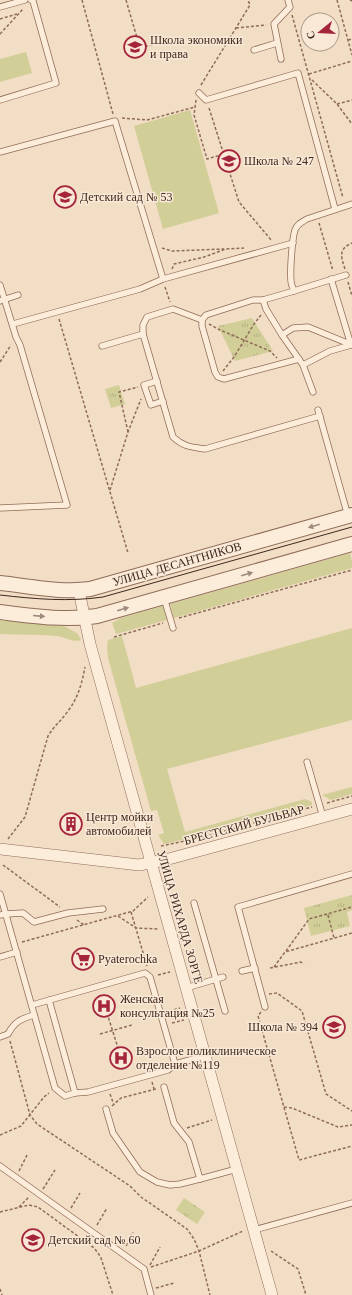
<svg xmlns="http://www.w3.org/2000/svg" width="352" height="1295" viewBox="0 0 352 1295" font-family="'Times New Roman',serif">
<defs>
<pattern id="park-tufts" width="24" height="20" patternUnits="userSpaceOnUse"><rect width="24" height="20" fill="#d2ce98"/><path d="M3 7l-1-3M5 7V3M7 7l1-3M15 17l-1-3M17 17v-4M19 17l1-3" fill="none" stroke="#b5b183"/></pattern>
</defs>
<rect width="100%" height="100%" fill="#f2ddc5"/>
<g fill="#d2ce98">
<polygon points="26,52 32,73 0,82 0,59"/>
<polygon points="190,110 219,213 163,229 134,126"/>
<polygon points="350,553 352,561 352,568 174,618 170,604"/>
<polygon points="163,606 167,620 116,634 112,623 121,618"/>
<path d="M0 619 64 626 78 634 81 640C74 643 65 637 57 636 38 634 19 635 0 634Z"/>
<polygon points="352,628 352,720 167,769 185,832 305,799 312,802 312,805 199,836 164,844 158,835 164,833 157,810 151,811 108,658 107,648 108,640 122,636 136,688"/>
<polygon points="352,787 352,794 331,800 322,795"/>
</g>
<g fill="url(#park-tufts)">
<polygon points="252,318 273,351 235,361 218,326"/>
<polygon points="119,385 125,404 111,408 105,389"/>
<polygon points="352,895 352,910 347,912 350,926 311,936 304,908"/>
<polygon points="184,1198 205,1212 197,1224 176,1210"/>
</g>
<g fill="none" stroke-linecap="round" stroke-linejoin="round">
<g stroke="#8f6c59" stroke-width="7">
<g id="service">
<polyline points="0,7 25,0"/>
<polyline points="254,50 277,43"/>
<polyline points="281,59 274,24 290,7 288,0"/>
<polyline points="199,93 206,100 298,73 335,209"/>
<polyline points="0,100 56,83 33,1 31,0"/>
<polyline points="0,152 115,121 163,279"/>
<polyline points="0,285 16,337 20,345 67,505 0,508"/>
<polyline points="294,291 346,275"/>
<polyline points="263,300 266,309 282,335 303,365 313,392"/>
<polyline points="0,301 18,295"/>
<path d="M202 320 173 309 147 317 143 325V334L173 437C184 447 191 447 205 449L320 416"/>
<polyline points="13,324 140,289 163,279 293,243"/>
<polyline points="282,335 293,328 308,327 352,345"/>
<polyline points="102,346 143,334"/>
<path d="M299 359 224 379 218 377 215 372 202 326V320L206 315 253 300H263L294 291C293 288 291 284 291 281 290 271 292 239 295 230 297 224 302 222 307 219L352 204"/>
<polyline points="303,365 330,351 351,345 331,279"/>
<polyline points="157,381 144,385 151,405 163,401"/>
<polyline points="318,410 348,516"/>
<polyline points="164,598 173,628"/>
<polyline points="307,762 323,817"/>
<polyline points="0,894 55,1088 65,1096 75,1093 88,1092 168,1070 175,1064 205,1056"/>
<polyline points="194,903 225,1011"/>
<polyline points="0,915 6,914 23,913 34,922 68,913 103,909"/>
<polyline points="0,957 17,952"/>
<polyline points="242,971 255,968"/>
<polyline points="186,988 223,977"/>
<polyline points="49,1000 75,1093"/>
<polyline points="32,1005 145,973 150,977 175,1064"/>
<polyline points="265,1007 238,907 352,874"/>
<path d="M0 1037 8 1034C15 1021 21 1019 34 1015"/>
<polyline points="164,1087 174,1123 189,1142 200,1179 237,1169"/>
<polyline points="106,1109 113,1133 140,1172 157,1182 170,1185 180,1184 200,1179"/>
<polyline points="0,1166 144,1269 151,1295"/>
<polyline points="254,1230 352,1203"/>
</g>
</g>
<g stroke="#8f6c59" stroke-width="12">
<g id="minor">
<polyline points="79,591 90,644 272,1295"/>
<polyline points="0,849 139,865 165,860 352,809"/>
</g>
</g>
<g stroke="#8f6c59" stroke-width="16">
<g id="tertiary">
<path d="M0 583C29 586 60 593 90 589L352 515"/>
<path d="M0 612C32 616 65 621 97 616L352 544"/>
</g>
</g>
<g stroke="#8f6c59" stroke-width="1.5" stroke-dasharray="3 2" stroke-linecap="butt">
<polyline points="82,0 113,114"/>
<polyline points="126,0 140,48 168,40"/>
<polyline points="337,0 352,55"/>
<polyline points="350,0 352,1"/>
<polyline points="292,15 343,198"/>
<polyline points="0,19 17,14"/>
<polyline points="236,28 266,25"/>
<polyline points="0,34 23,9"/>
<polyline points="348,40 352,39"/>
<polyline points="309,74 352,61"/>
<polyline points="312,80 337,104 352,124"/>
<polyline points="201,85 250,5 248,0"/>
<polyline points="196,100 194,115 207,159 224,154"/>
<polyline points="337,104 352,100"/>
<polyline points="209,108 239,202 272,241"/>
<polyline points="122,118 147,120 195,107"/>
<polyline points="319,223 333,271"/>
<polyline points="162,248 172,251 224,249"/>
<polyline points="172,269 174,264 204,257 226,249 244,248"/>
<path d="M345 269C341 257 338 249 352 243"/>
<polyline points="348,282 352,296"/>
<polyline points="165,287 170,302"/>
<polyline points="59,319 128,553"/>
<polyline points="209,324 220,330 270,351 277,358"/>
<polyline points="0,362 11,345"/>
<polyline points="223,371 234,357 254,324 261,315"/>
<polyline points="128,432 119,392 138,387"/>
<polyline points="110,490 128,432 141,399"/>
<polyline points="179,618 352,570"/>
<polyline points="114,637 163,623"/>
<polyline points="327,803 352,796"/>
<path d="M8 839 25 817 48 736C54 726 61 721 68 711 78 698 82 683 85 667"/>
<polyline points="161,846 199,838 312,807"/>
<polyline points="3,865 60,907"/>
<polyline points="131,912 147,966"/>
<polyline points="328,915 334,938"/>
<polyline points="118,916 136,928 158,929"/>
<polyline points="77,920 84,925"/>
<polyline points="22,942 133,911 148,897"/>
<polyline points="286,951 309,919 352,907"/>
<polyline points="274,967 285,952 352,933"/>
<polyline points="270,968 301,962 304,964"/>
<polyline points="158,975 170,972"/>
<polyline points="269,994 277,993 302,1011 326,1094 352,1111"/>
<polyline points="169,1011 180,1008"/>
<polyline points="261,1012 258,1016 299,1160 352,1146"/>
<polyline points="107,1013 118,1048"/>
<polyline points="172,1023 184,1020"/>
<polyline points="100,1034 132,1025"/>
<polyline points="10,1041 30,1115 37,1124 130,1186 141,1197 187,1229 194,1239 199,1251 210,1295"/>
<polyline points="152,1082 154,1089"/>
<polyline points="110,1094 114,1105"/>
<polyline points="112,1106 121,1098 156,1089"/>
<polyline points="284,1107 292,1108 338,1127 352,1125"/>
<polyline points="187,1128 212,1120"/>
<polyline points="0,1135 21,1126 44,1097 49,1093"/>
<polyline points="19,1171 27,1155"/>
<polyline points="43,1189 55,1170"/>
<polyline points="19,1207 29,1197"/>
<polyline points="71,1208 80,1193"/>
<polyline points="0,1212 29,1205 38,1207 94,1248 98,1253 101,1258 113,1295"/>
<polyline points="97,1225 107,1208"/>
<polyline points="126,1246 133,1232"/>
<polyline points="271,1251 298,1269 306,1295"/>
<polyline points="150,1265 160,1247"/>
<polyline points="151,1267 199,1251 243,1231"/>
<polyline points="156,1288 174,1283"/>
<polyline points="0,1289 2,1295"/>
</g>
<use href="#service" stroke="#fcecda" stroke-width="5.5"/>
<use href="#minor" stroke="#fcecda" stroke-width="11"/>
<use href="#tertiary" stroke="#fcecda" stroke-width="14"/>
<path stroke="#3e281e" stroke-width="1" d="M0 595C35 599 68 602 103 597L352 527"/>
</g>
<defs><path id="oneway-solid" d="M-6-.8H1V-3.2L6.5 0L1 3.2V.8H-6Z"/></defs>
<g fill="#9d8a7c">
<use href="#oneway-solid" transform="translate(314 526) rotate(164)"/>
<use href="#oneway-solid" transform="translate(247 574) rotate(-16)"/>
<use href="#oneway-solid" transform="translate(123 609) rotate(-16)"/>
<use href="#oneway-solid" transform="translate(39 616) rotate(5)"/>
</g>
<defs>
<g id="school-ring" transform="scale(1.15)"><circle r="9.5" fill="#f9e8d6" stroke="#a4243b" stroke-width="1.5"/><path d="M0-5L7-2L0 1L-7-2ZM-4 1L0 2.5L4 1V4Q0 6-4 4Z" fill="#a4243b"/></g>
<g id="building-ring" transform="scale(1.15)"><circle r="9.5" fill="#f9e8d6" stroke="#a4243b" stroke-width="1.5"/><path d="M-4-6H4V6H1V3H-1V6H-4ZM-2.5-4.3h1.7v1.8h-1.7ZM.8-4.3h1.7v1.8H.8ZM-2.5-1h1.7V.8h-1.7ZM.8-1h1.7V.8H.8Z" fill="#a4243b"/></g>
<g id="supermarket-ring" transform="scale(1.15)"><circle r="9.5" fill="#f9e8d6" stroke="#a4243b" stroke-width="1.5"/><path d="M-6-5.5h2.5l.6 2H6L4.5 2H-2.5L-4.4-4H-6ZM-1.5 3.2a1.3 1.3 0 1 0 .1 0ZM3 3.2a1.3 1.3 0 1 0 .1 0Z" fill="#a4243b"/></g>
<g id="hospital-ring" transform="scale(1.15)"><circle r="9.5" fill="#f9e8d6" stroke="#a4243b" stroke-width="1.5"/><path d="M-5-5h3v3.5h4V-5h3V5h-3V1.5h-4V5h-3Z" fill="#a4243b"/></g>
</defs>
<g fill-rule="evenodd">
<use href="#school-ring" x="135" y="47"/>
<use href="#school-ring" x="229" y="161"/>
<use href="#school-ring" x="65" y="197"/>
<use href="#building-ring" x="71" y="824"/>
<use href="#supermarket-ring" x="83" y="959"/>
<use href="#hospital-ring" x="104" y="1006"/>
<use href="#school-ring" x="334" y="1027"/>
<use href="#hospital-ring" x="121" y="1058"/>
<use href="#school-ring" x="33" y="1240"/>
</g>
<g text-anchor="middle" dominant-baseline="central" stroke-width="3" stroke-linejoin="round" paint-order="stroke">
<g font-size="12" fill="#3e281e" stroke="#f9e8d6" text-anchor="start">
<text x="150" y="40">Школа экономики<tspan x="150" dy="14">и права</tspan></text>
<text x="244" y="161">Школа № 247</text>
<text x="80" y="197">Детский сад № 53</text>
<text x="86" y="817">Центр мойки<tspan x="86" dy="14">автомобилей</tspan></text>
<text x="98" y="959">Pyaterochka</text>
<text x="120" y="999">Женская<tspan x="120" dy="14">консультация №25</tspan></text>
<text x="318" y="1027" text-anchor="end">Школа № 394</text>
<text x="136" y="1051">Взрослое поликлиническое<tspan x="136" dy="14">отделение №119</tspan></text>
<text x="48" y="1240">Детский сад № 60</text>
</g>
<g font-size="12" fill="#3e281e" stroke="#f9e8d6">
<text transform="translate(177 564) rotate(-16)">УЛИЦА ДЕСАНТНИКОВ</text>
<text transform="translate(244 825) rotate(-15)">БРЕСТСКИЙ БУЛЬВАР</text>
<text transform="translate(180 917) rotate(74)">УЛИЦА РИХАРДА ЗОРГЕ</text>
</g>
</g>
<g transform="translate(320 32) rotate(252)"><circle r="19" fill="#f9e8d6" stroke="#ae9b8c"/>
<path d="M0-3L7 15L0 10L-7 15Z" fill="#a4243b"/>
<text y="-6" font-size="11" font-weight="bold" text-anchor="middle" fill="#3e281e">С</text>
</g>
</svg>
